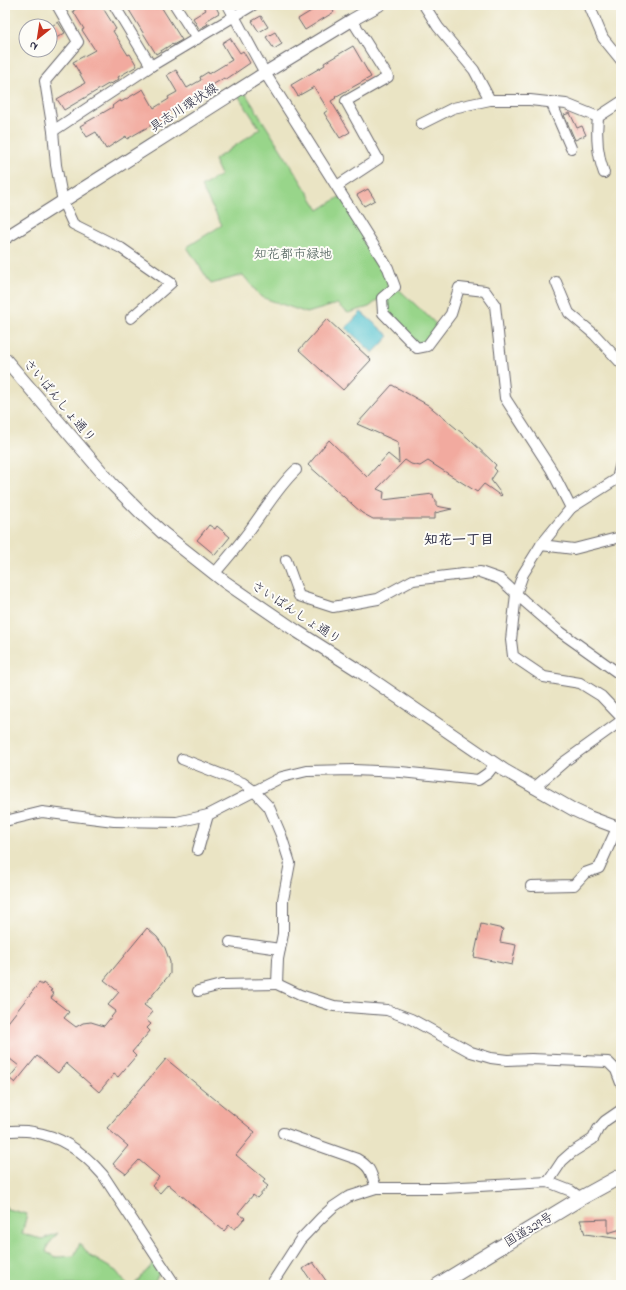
<svg xmlns="http://www.w3.org/2000/svg" width="626" height="1290" viewBox="0 0 626 1290" font-family="'Indie Flower','Klee One',sans-serif">
<rect width="100%" height="100%" fill="#fdfcf7"/>
<filter id="ink" filterUnits="userSpaceOnUse"><feTurbulence type="fractalNoise" baseFrequency=".025" numOctaves="2"/><feDisplacementMap in="SourceGraphic" scale="8" xChannelSelector="R" yChannelSelector="G"/><feConvolveMatrix kernelMatrix="1 2 1 2 8 2 1 2 1" color-interpolation-filters="sRGB"/></filter>
<filter id="wash" filterUnits="userSpaceOnUse"><feTurbulence type="fractalNoise" baseFrequency=".012" numOctaves="4" result="noise"/><feDisplacementMap in="SourceGraphic" scale="16" xChannelSelector="R" yChannelSelector="G"/><feGaussianBlur stdDeviation="0.9" result="paint"/><feColorMatrix in="noise" values="0 0 0 0 0 0 0 0 0 0 0 0 0 0 0 0 0 1.4 0 .05"/><feComposite in="paint" operator="in"/></filter>
<g filter="url(#wash)">
<rect width="100%" height="100%" fill="#eae4c4"/>
<g fill="#98d58a" stroke="#5d7c62">
<polygon points="242,88 319,210 341,196 393,284 431,319 440,329 417,348 383,313 382,297 369,307 348,313 337,304 307,313 261,297 243,275 211,284 187,247 222,225 201,187 221,175 214,160 260,129 235,91"/>
<polygon points="5,1204 7,1209 27,1214 22,1234 42,1239 58,1233 48,1245 46,1252 56,1257 74,1256 80,1243 90,1256 116,1271 127,1285 5,1285"/>
<polygon points="158,1258 175,1285 159,1273 153,1285 134,1285"/>
</g>
<polygon fill="#58c4d0" stroke="#3d7386" points="361,312 389,336 373,353 346,328"/>
<g id="blocks">
<g fill="#f2aa9f">
<polygon points="82,5 101,5 116,29 113,31 128,55 130,54 137,66 118,77 119,79 111,84 110,83 64,110 57,99 85,83 73,62 95,50 82,30 84,29 73,11"/>
<polygon points="126,5 160,5 182,40 173,45 172,44 156,54"/>
<polygon points="203,5 215,5 219,13 206,21 208,24 199,29 193,18 206,10"/>
<polygon points="314,5 329,5 334,12 305,30 298,19 316,8"/>
<polygon points="261,16 268,27 259,32 252,21"/>
<polygon points="58,22 65,33 56,38 50,27"/>
<polygon points="275,32 282,44 274,49 266,37"/>
<polygon points="230,38 240,53 243,51 250,63 225,80 224,78 199,93 201,95 192,101 191,99 166,114 167,116 127,139 126,136 106,149 96,132 87,137 80,126 113,107 112,106 120,100 121,102 143,89 154,108 169,99 168,97 177,92 167,75 176,70 187,88 201,80 200,77 208,72 209,74 232,60 222,43"/>
<polygon points="353,46 371,77 335,97 336,98 331,101 350,132 340,138 324,113 328,110 314,87 298,96 291,85 325,65 324,63"/>
<polygon points="570,113 577,128 582,126 586,135 575,140 564,115"/>
<polygon points="368,189 375,200 364,206 357,195"/>
<polygon points="327,319 371,360 343,390 299,350"/>
<polygon points="392,385 428,405 468,438 496,465 494,468 497,471 491,480 502,495 501,496 484,484 477,492 428,461 420,466 411,464 405,460 377,489 384,492 383,500 433,494 434,499 436,500 436,506 452,509 435,513 435,519 373,519 362,513 308,465 329,440 367,477 388,454 399,463 398,442 357,424"/>
<polygon points="209,525 215,529 217,526 230,537 215,555 197,540"/>
<polygon points="481,924 503,929 500,942 516,945 512,965 474,957"/>
<polygon points="147,928 157,937 165,948 170,962 170,974 144,1005 153,1012 146,1020 151,1024 147,1028 150,1031 132,1052 136,1056 118,1077 114,1074 99,1092 66,1063 58,1073 37,1056 15,1083 9,1078 19,1066 5,1055 5,1026 39,983 42,985 43,983 52,990 50,991 54,994 51,998 69,1012 64,1018 76,1027 83,1023 91,1022 104,1026 116,1011 108,1005 119,992 104,980"/>
<polygon points="166,1059 255,1132 236,1155 265,1179 263,1182 268,1186 257,1198 253,1195 238,1213 245,1218 235,1229 229,1225 224,1231 168,1184 160,1193 152,1186 159,1177 139,1160 126,1174 113,1164 128,1146 107,1128"/>
<polygon points="608,1219 608,1233 621,1229 621,1239 585,1234 580,1220"/>
<polygon points="313,1262 329,1285 314,1285 303,1269"/>
</g>
</g>
</g>
<g filter="url(#ink)">
<use href="#blocks" fill-opacity="0" stroke="#68666b" stroke-width="1"/>
<g fill="none" stroke-linecap="round" stroke-linejoin="round">
<g stroke="#68666b" stroke-width="12">
<g id="minor">
<polyline points="57,5 78,42 45,81 53,131 56,165 63,202 73,224 121,248 171,283 131,318"/>
<polyline points="114,5 151,66"/>
<polyline points="175,5 197,39"/>
<polyline points="228,5 265,73 388,268 395,287 382,298 383,313 417,348 427,346 451,314 459,288 485,291 495,305 505,398 551,469 571,508 541,545 523,574 516,594 511,640 513,656 544,677 580,683 601,696 621,717"/>
<polyline points="424,5 438,27 474,70 490,100"/>
<polyline points="589,5 603,38 621,60"/>
<polyline points="551,102 571,148"/>
<path d="M598 117C596 136 597 154 604 173"/>
<polyline points="421,124 453,108 490,100 530,100 566,104 598,117 621,102"/>
<polyline points="53,131 151,66 253,5"/>
<polyline points="337,186 378,159 346,101 388,77 352,20"/>
<polyline points="556,282 569,313 595,335 621,363"/>
<polyline points="571,508 617,479 621,463"/>
<polyline points="541,545 574,549 621,537"/>
<polyline points="286,560 299,596 333,607 378,599 413,580 480,572 500,579 524,601 559,631 621,675"/>
<path d="M214 574C226 560 238 546 249 531 265 510 277 488 296 470"/>
<polyline points="182,759 243,783 254,791 269,807 281,835 290,863 283,900 283,934 278,959 277,984 300,995 334,1006 387,1010 411,1019 471,1052 491,1058 507,1060 531,1059 608,1062 616,1070 621,1083"/>
<polyline points="534,788 564,762 621,721"/>
<polyline points="5,821 42,812 114,821 177,822 208,815 282,777 307,771 353,770 401,772 478,780 488,773 495,764"/>
<polyline points="198,850 208,815"/>
<polyline points="531,886 574,885 585,873 599,868 617,828"/>
<polyline points="230,942 280,949"/>
<polyline points="198,991 221,985 277,984"/>
<path d="M5 1131C14 1131 24 1130 33 1132 62 1136 85 1154 103 1175L175 1285"/>
<path d="M283 1133 357 1159C371 1167 371 1173 376 1188"/>
<polyline points="548,1182 562,1161 571,1153 593,1139 598,1129 605,1121 621,1110"/>
<polyline points="271,1285 300,1240 321,1218 333,1207 348,1197 376,1188 444,1188 548,1182 571,1191 581,1198"/>
</g>
</g>
<g stroke="#68666b" stroke-width="14">
<g id="major">
<polyline points="5,238 265,73 352,20 379,5"/>
<polyline points="5,359 112,484 139,511 163,533 225,582 295,630 361,672 504,770 574,810 589,817 621,829"/>
</g>
</g>
<g stroke="#68666b" stroke-width="16">
<polyline id="highway" points="438,1285 581,1198 621,1176"/>
</g>
<use href="#minor" stroke="#fff" stroke-width="10"/>
<use href="#major" stroke="#fff" stroke-width="12"/>
<use href="#highway" stroke="#fff" stroke-width="14"/>
</g>
</g>
<g text-anchor="middle" dominant-baseline="central" stroke-width="4" stroke-linejoin="round" paint-order="stroke">
<g font-size="13" fill="#22223b" stroke="#fdfcf7">
<text transform="translate(184 108) rotate(-33)">具志川環状線</text>
<text transform="translate(59 401) rotate(50)">さいばんしょ通り</text>
<text transform="translate(296 613) rotate(33)">さいばんしょ通り</text>
<text transform="translate(529 1230) rotate(-31)">国道329号</text>
</g>
<g font-size="13" fill="#455853" stroke="#fdfcf7">
<text x="293" y="254">知花都市緑地</text>
</g>
<g font-size="14" font-weight="bold" fill="#22223b" stroke="#fdfcf7">
<text x="459" y="540">知花一丁目</text>
</g>
</g>
<rect width="626" height="1290" fill="none" stroke="#fdfcf7" stroke-width="20"/>
<g transform="translate(38 38) rotate(210)"><circle r="19" fill="#fdfcf7" stroke="#a5a5ac"/>
<path d="M0-3L7 15L0 10L-7 15Z" fill="#c8321e"/>
<text y="-6" font-size="11" font-weight="bold" text-anchor="middle" fill="#22223b">N</text>
</g>
</svg>
